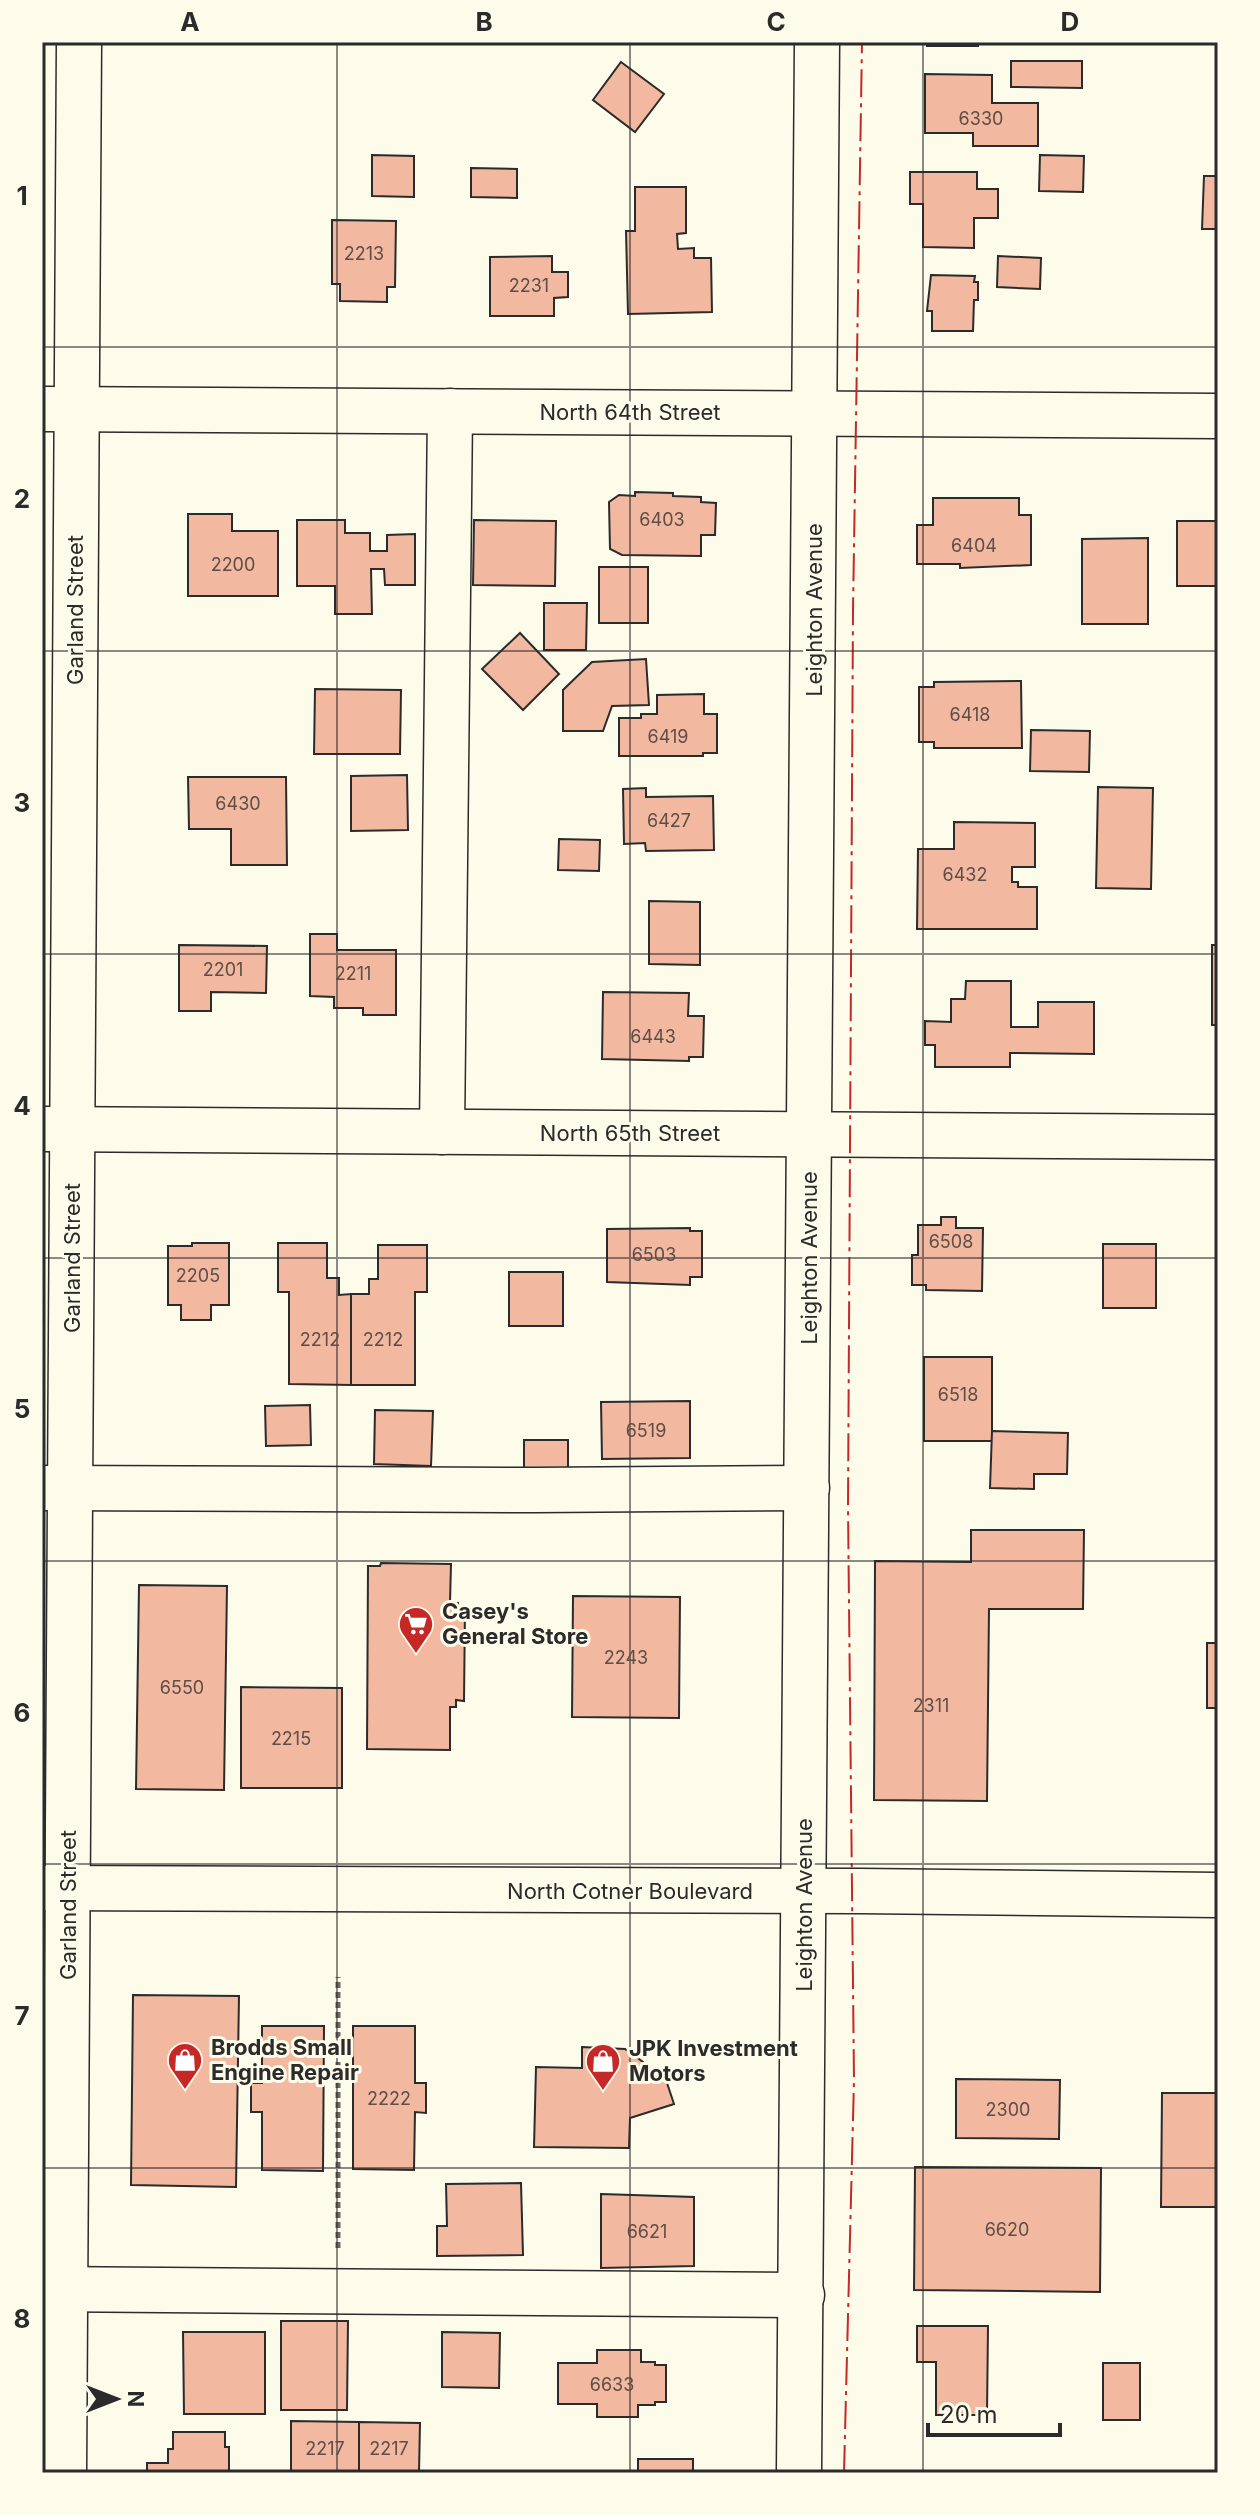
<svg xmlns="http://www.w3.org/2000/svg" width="1260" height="2515" viewBox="0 0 1260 2515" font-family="Inter,sans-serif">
<rect width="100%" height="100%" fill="#fdfbea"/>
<g fill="#f2b8a0" stroke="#2b2b2b" stroke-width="2">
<rect x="927" y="42" width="51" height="4"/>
<polygon points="1011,61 1082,61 1082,88 1011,87"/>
<polygon points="621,62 664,94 635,132 593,100"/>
<polygon points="925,74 992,75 992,103 1038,103 1038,146 973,146 973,133 925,133"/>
<polygon points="372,155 414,156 414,197 372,196"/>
<polygon points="1040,155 1084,156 1083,192 1039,191"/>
<polygon points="471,168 517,169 517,198 471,197"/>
<polygon points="910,172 977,172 977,189 998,189 998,218 974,218 974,248 923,247 923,204 910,204"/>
<polygon points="1204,176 1218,176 1218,229 1202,229"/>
<polygon points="635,187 686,187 686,233 677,234 678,249 694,248 694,258 711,258 712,312 628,314 626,231 635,231"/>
<polygon points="332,220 396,221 395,287 387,287 387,302 340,301 340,284 332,284"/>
<polygon points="552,256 552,272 568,272 568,297 554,298 554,316 490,316 490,257"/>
<polygon points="998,256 1041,258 1040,289 997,287"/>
<polygon points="931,275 975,276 974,282 978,282 978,300 974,300 973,331 932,331 932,311 927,311"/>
<polygon points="635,492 673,493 673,496 701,497 701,502 716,503 715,535 701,535 701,556 622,555 610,549 609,502 619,495 635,496"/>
<polygon points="933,498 1019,498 1019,515 1031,515 1031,565 960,568 960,564 917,564 917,525 933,525"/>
<polygon points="188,514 232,514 232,531 278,531 278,596 188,596"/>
<polygon points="297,520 345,520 345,533 370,533 370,551 387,551 387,535 415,534 415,585 385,585 384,569 371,569 372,614 335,614 335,586 297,586"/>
<polygon points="474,520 556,521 555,586 473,585"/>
<rect x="1177" y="521" width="41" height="65"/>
<polygon points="1148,538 1148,624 1082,624 1082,539"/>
<rect x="599" y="567" width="49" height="56"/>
<polygon points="544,603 587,603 586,650 544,650"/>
<polygon points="520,633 559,674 523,710 482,669"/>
<polygon points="646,659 649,705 612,706 603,731 563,731 563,690 592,662"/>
<polygon points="1021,681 1022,748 934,748 934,742 919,742 919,687 934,687 934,682"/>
<polygon points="315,689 401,690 400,754 314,754"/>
<polygon points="704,694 704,714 717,714 717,753 703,753 703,756 619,756 619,718 641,718 641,714 657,714 657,695"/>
<polygon points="1031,730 1090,731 1089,772 1030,771"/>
<polygon points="407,775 408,830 351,831 351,776"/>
<polygon points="188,777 286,777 287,865 231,865 231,829 189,829"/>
<polygon points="1098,787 1153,788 1151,889 1096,888"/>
<polygon points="646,788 646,797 713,796 714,850 646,851 645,843 624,844 623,789"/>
<polygon points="954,822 1035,823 1035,867 1012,867 1012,882 1018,882 1018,887 1037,887 1037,929 917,929 918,849 954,849"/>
<polygon points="559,839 600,840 599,871 558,870"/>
<polygon points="649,901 700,902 700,965 649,964"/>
<polygon points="310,934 337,934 337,950 396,950 396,1015 363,1015 363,1008 334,1008 334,997 310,996"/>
<polygon points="179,945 267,946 266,993 211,992 211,1011 179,1011"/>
<rect x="1212" y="945" width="6" height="80"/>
<polygon points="966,981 1011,981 1011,1027 1038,1027 1038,1002 1094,1002 1094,1054 1010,1053 1010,1067 935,1067 935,1045 925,1045 925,1021 951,1022 951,999 965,999"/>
<polygon points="603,992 689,993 688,1016 704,1016 703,1057 689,1057 689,1061 602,1059"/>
<polygon points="941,1217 956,1217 956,1228 983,1228 982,1291 926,1290 926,1285 912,1285 912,1255 918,1255 918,1225 941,1225"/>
<polygon points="690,1228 690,1231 702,1231 702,1277 690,1277 690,1285 607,1282 607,1229"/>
<polygon points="192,1243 229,1243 229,1305 211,1305 211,1320 181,1320 181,1305 168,1305 168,1246 192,1246"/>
<polygon points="278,1243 327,1243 327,1278 339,1278 339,1295 351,1294 351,1385 289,1384 289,1292 278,1292"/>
<rect x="1103" y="1244" width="53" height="64"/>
<polygon points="378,1245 427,1245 427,1292 415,1292 415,1385 351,1385 351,1294 369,1294 369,1279 378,1279"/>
<rect x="509" y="1272" width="54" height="54"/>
<rect x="924" y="1357" width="68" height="84"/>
<polygon points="690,1401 690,1458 602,1459 601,1402"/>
<polygon points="310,1405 311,1445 266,1446 265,1406"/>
<polygon points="375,1410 433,1411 431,1466 374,1464"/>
<polygon points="992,1431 1068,1433 1067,1474 1034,1474 1034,1489 990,1488"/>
<rect x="524" y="1440" width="44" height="29"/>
<polygon points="971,1530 1084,1530 1083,1609 989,1609 987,1801 874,1800 875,1561 971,1562"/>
<polygon points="381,1563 451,1564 450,1603 458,1603 458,1609 465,1609 464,1701 456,1700 456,1707 450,1707 450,1750 367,1749 368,1566 380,1566"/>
<polygon points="139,1585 227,1586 224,1790 136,1789"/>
<polygon points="573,1596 680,1597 679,1718 572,1717"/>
<rect x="1207" y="1643" width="11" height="65"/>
<polygon points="241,1687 342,1688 342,1788 241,1788"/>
<polygon points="133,1995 239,1996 236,2187 131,2185"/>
<polygon points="262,2026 324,2026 323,2171 262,2170 262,2112 251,2112 251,2083 262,2083"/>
<polygon points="353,2026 415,2026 415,2083 426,2083 426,2113 415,2112 414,2170 353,2169"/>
<polygon points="582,2047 625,2049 643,2062 654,2080 665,2077 674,2104 630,2118 629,2148 534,2147 536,2067 582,2068"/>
<polygon points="956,2079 1060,2080 1059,2139 956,2138"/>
<polygon points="1162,2093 1218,2093 1218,2207 1161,2207"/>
<polygon points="915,2167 1101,2168 1100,2292 914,2290"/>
<polygon points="521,2183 523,2255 437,2256 437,2226 447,2226 446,2184"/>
<polygon points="601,2194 694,2197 694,2266 601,2268"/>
<polygon points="281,2321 348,2321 347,2410 281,2410"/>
<polygon points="917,2326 988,2326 987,2415 936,2415 936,2362 917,2362"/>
<polygon points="183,2332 265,2332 265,2414 184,2414"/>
<polygon points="442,2332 500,2333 499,2388 442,2387"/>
<polygon points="597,2350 641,2350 641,2362 655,2362 655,2365 666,2365 666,2402 655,2402 655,2405 638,2405 638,2417 597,2417 597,2404 558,2404 558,2363 597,2363"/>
<rect x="1103" y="2363" width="37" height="57"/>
<polygon points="291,2421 359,2422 359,2473 291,2473"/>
<polygon points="359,2422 420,2423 419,2473 359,2473"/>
<polygon points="173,2432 225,2432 225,2447 229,2447 229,2473 147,2473 147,2463 168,2463 168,2449 173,2449"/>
<rect x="638" y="2459" width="55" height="14"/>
</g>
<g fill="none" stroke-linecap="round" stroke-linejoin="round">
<g stroke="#2b2b2b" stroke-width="47">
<g id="minor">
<polyline points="42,409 1218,416"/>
<polyline points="42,1129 1218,1137"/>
<polyline points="442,1132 450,411"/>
<polyline points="42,1488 535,1490 807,1488"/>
<polyline points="42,2289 802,2295"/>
<polyline points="64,2473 79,42"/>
<polyline points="799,2473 817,42"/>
</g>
</g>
<g stroke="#2b2b2b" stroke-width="47">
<polyline id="major" points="42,1888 860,1891 1218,1895"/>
</g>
<polyline stroke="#6a6964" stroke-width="5" stroke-dasharray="6 4" stroke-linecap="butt" points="338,2248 338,1977"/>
<use href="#minor" stroke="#fdfbea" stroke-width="44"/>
<use href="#major" stroke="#fdfbea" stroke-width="44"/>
<polyline stroke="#c62828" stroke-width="2" stroke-dasharray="28 6 4 6" stroke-linecap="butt" points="844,2473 854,2080 848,1507 853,610 862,42"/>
</g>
<path fill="none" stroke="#2b2b2b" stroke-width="2" stroke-opacity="0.55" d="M337 42V2473M630 42V2473M923 42V2473M42 347H1218M42 651H1218M42 954H1218M42 1258H1218M42 1561H1218M42 1864H1218M42 2168H1218"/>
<defs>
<g id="supermarket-pin" transform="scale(1.8)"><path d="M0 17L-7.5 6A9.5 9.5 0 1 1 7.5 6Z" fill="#c62828" stroke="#fdfbea"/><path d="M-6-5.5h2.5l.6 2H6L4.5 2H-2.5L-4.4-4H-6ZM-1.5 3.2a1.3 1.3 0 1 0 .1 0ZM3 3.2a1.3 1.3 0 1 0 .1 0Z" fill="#fff"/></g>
<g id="shop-pin" transform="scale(1.8)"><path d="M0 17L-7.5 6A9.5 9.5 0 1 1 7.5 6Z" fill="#c62828" stroke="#fdfbea"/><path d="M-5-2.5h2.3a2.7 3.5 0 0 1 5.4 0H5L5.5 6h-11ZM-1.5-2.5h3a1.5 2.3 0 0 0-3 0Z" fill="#fff"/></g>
</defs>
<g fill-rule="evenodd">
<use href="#supermarket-pin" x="416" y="1624"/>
<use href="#shop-pin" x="185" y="2060"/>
<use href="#shop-pin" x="603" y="2061"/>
</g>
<g text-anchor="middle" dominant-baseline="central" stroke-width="6" stroke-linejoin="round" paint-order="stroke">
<g font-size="18" fill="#5d4e48">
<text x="981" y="118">6330</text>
<text x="364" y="253">2213</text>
<text x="529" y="285">2231</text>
<text x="662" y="519">6403</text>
<text x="974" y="545">6404</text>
<text x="233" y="564">2200</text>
<text x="970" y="714">6418</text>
<text x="668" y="736">6419</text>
<text x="238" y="803">6430</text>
<text x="669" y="820">6427</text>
<text x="965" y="874">6432</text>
<text x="223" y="969">2201</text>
<text x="353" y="973">2211</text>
<text x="653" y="1036">6443</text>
<text x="951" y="1241">6508</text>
<text x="654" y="1254">6503</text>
<text x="198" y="1275">2205</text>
<text x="320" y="1339">2212</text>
<text x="383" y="1339">2212</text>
<text x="958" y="1394">6518</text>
<text x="646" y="1430">6519</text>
<text x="626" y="1657">2243</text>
<text x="182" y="1687">6550</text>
<text x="931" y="1705">2311</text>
<text x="291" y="1738">2215</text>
<text x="389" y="2098">2222</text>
<text x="1008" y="2109">2300</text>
<text x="1007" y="2229">6620</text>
<text x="647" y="2231">6621</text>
<text x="612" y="2384">6633</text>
<text x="325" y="2448">2217</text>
<text x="389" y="2448">2217</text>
</g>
<g font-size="22" fill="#2b2b2b" stroke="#fdfbea">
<text x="630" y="412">North 64th Street</text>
<text transform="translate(75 610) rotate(-90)">Garland Street</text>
<text transform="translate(814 610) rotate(-90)">Leighton Avenue</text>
<text x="630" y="1133">North 65th Street</text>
<text transform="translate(72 1258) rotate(-90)">Garland Street</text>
<text transform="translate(809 1258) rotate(-90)">Leighton Avenue</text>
<text x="630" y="1891">North Cotner Boulevard</text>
<text transform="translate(68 1905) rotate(-90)">Garland Street</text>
<text transform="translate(804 1905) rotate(-90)">Leighton Avenue</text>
</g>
<g font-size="22" font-weight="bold" fill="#2b2b2b" stroke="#fdfbea" text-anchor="start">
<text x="442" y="1611">Casey's<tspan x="442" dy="25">General Store</tspan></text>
<text x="211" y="2047">Brodds Small<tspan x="211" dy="25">Engine Repair</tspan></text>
<text x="629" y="2048">JPK Investment<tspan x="629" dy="25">Motors</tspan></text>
</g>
</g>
<rect width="1260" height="2515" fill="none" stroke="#fdfbea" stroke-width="88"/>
<g transform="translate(116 2399) rotate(90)" stroke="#fdfbea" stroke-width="6" paint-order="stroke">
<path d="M0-6L14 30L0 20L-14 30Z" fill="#2b2b2b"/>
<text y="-12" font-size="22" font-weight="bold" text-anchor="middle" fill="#2b2b2b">N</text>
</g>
<path d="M928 2423v12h132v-12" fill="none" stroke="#2b2b2b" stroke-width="4"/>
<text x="940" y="2423" font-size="24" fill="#2b2b2b" stroke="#fdfbea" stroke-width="6" paint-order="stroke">20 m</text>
<rect x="44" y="44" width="1172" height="2427" fill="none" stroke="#2b2b2b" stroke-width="3"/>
<g font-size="26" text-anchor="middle" font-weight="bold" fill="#2b2b2b">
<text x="190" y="31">A</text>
<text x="484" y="31">B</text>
<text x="776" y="31">C</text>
<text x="1070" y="31">D</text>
<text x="22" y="205">1</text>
<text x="22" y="508">2</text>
<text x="22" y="812">3</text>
<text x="22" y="1115">4</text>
<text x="22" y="1418">5</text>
<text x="22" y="1722">6</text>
<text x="22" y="2025">7</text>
<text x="22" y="2328">8</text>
</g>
</svg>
